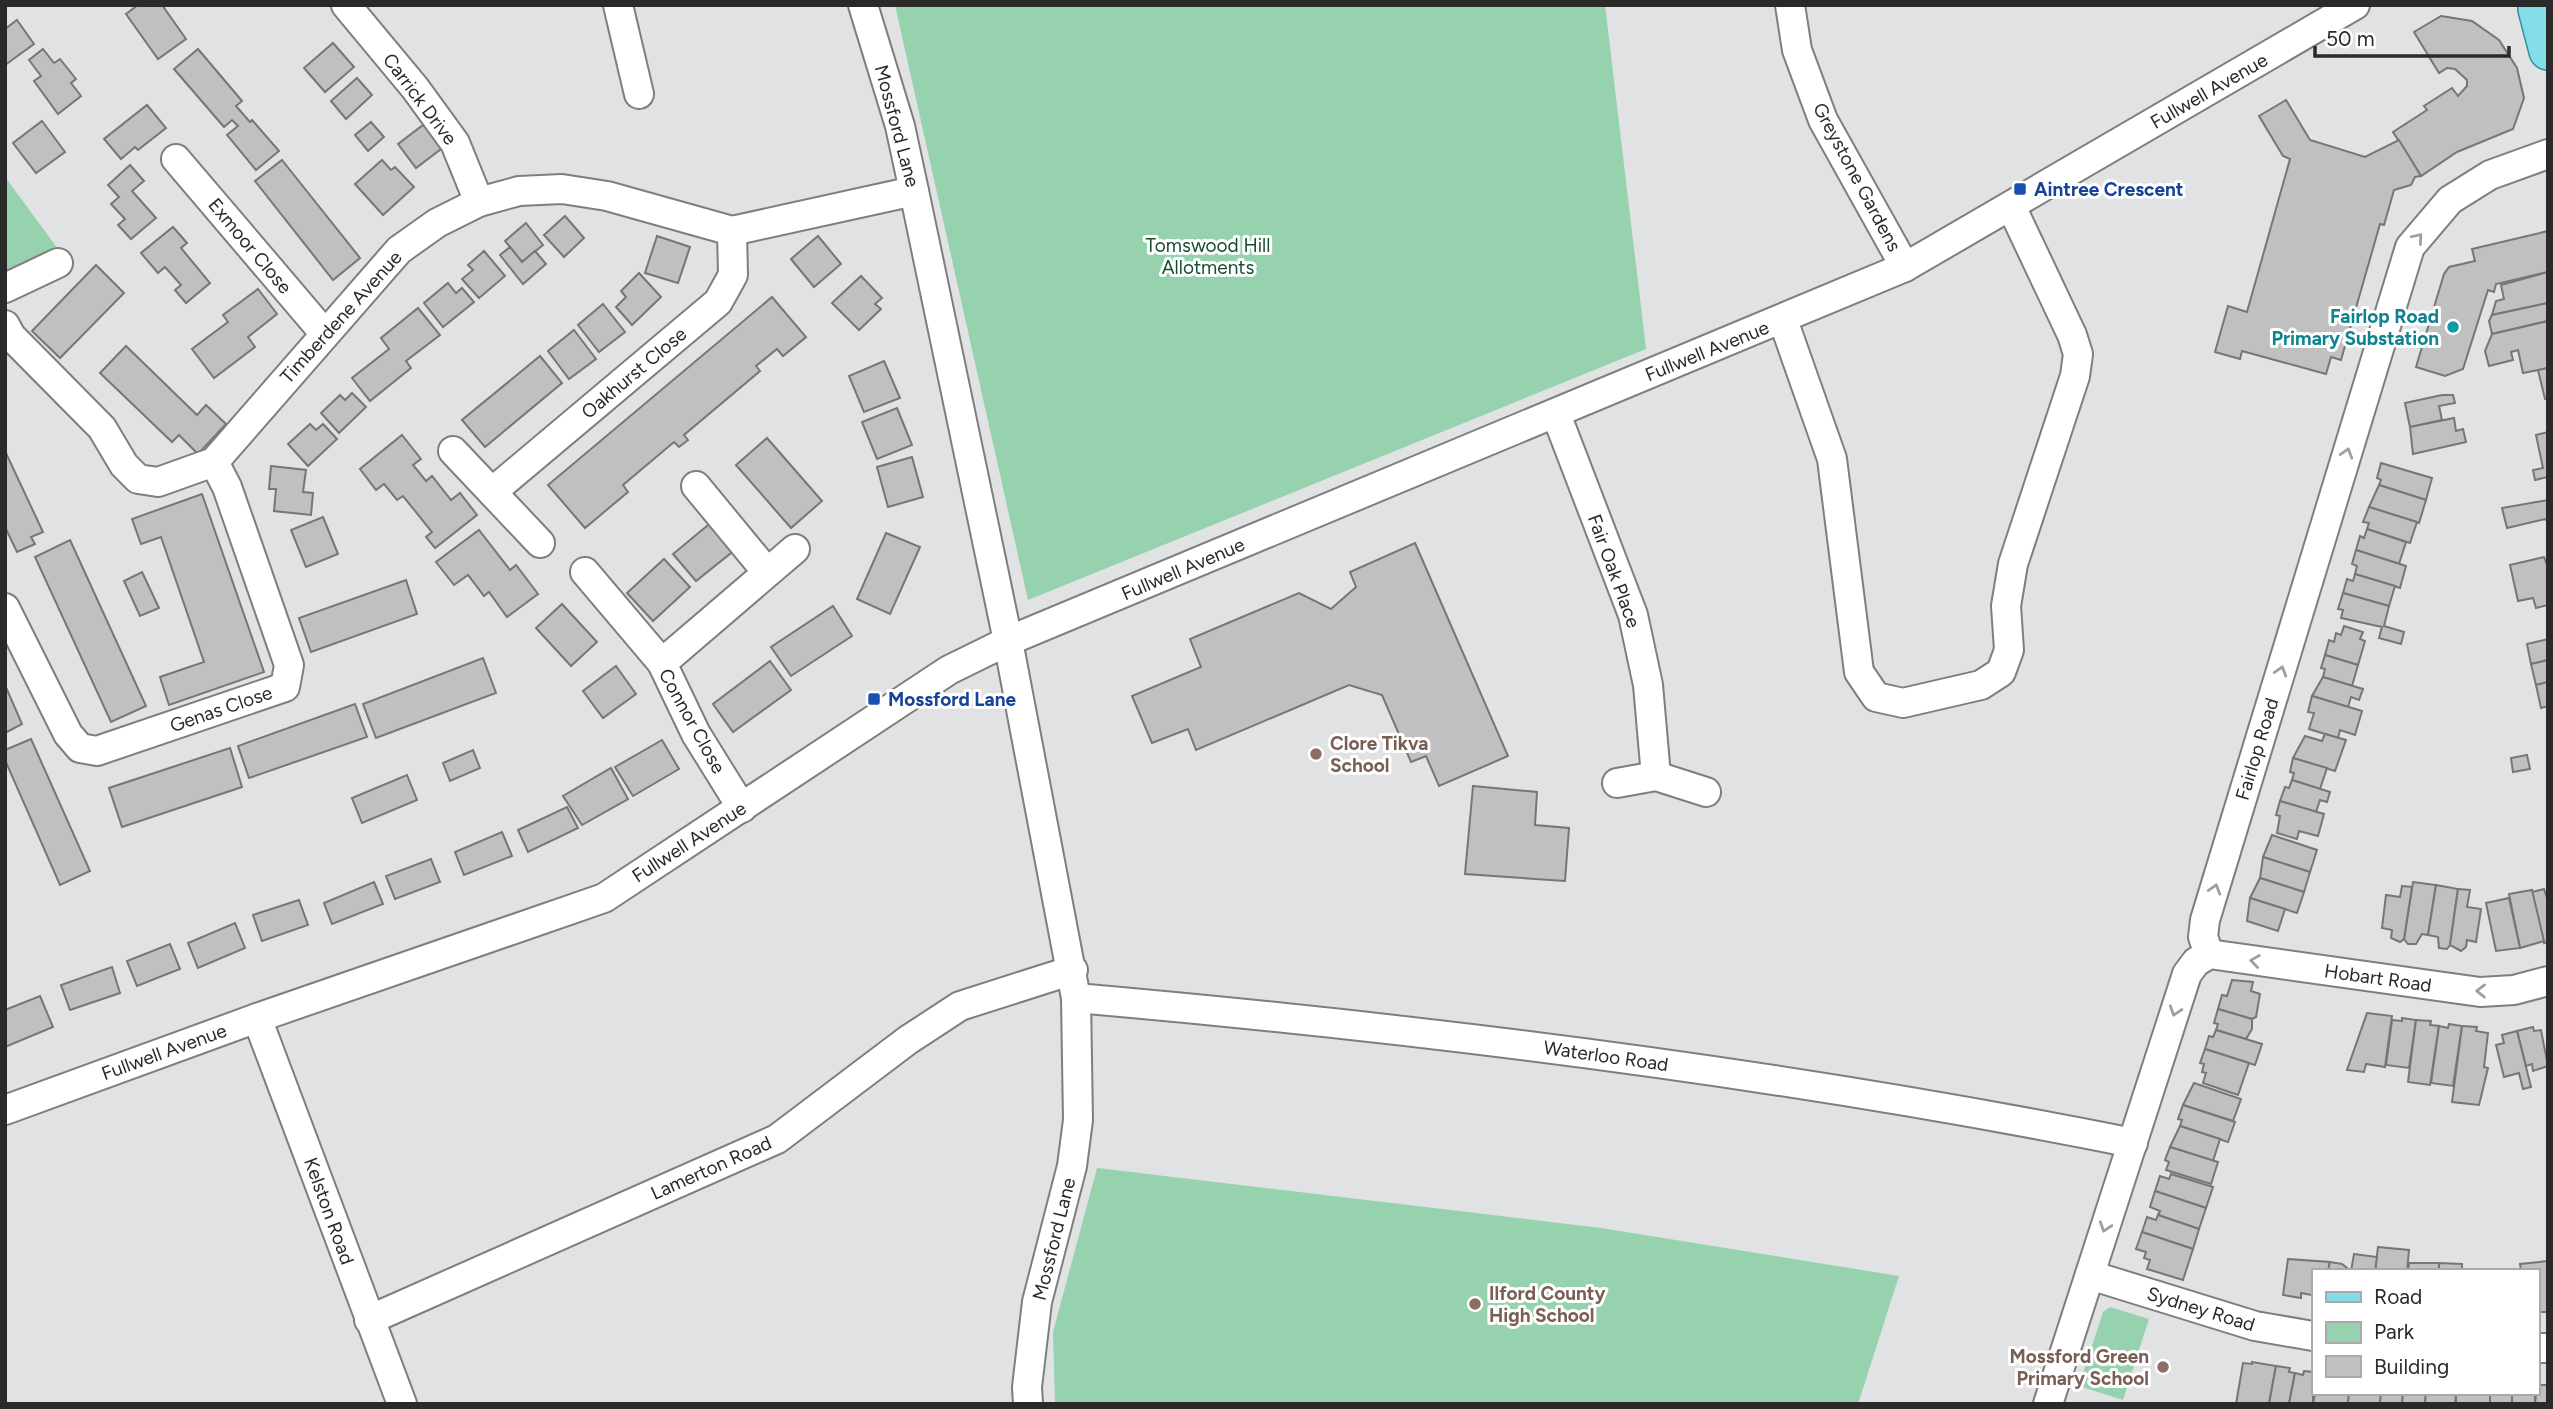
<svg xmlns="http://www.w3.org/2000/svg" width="2553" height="1409" viewBox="0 0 2553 1409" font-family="Figtree,sans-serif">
<rect width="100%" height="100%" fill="#e1e2e3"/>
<g fill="#96d2ae">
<polygon points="895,5 1605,5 1646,349 1028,600"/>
<polygon points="5,177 61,253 5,280"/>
<polygon points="1097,1168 1601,1228 1899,1276 1858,1404 1055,1404 1053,1332"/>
<polygon points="2110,1307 2149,1319 2123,1400 2079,1386 2103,1312"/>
</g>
<g fill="#c1c0c0" stroke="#777675" stroke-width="2">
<polygon points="138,5 162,5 186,39 158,59 126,14"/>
<polygon points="2441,16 2472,21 2499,40 2517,68 2524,98 2513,129 2457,152 2421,176 2393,132 2427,110 2424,106 2452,88 2458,96 2467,86 2467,80 2455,69 2447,68 2439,73 2414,32"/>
<polygon points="17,20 34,44 5,65 5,29"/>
<polygon points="333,43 354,67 325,92 304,68"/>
<polygon points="43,49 54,63 60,59 76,79 71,83 81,96 58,114 34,81 41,76 29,60"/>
<polygon points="198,49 242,101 236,106 250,122 252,120 279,151 256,170 227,135 238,126 232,120 224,127 174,69"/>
<polygon points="357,78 372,95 346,119 331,101"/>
<polygon points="2286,100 2310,140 2365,157 2399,140 2421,176 2415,177 2411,185 2394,190 2384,225 2380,224 2341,360 2331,357 2326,374 2242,351 2240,359 2215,352 2228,306 2247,312 2290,159 2283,156 2259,116"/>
<polygon points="147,105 166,128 138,150 135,147 121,159 104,139"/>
<polygon points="42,121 65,152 36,173 13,143"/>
<polygon points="371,122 384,137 368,151 355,135"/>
<polygon points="427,122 445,146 416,168 398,144"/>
<polygon points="282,160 360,258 333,280 255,181"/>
<polygon points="382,160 391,170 395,167 414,187 383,215 355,184"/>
<polygon points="130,165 144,181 132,191 156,218 131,239 118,225 125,219 111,204 119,197 108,185"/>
<polygon points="565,216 584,238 564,257 544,235"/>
<polygon points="526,223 543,245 522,262 505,241"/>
<polygon points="173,227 187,243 181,248 210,283 186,303 175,290 181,285 165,267 158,273 141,253"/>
<polygon points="2548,231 2548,272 2496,284 2494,292 2488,290 2463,369 2445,376 2416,367 2444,274 2449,267 2475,261 2472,249"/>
<polygon points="657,236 690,247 678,283 645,273"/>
<polygon points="818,236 841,264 814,287 791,259"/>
<polygon points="510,247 522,262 535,251 546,264 523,284 500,255"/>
<polygon points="484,251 505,276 479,298 462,279 473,270 468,265"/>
<polygon points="96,265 124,293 60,358 32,331"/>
<polygon points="2548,272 2548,303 2492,315 2496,301 2504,299 2501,285"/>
<polygon points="639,273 661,297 632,325 616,307 626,297 621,291"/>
<polygon points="861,276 882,298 875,304 881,309 859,330 832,303"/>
<polygon points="448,283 456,293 462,288 474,302 443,327 424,303"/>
<polygon points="258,289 277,314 248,337 255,347 214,378 192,349 228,322 223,315"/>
<polygon points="772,297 806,337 783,356 777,349 756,366 760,371 684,435 688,440 679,447 674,442 623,485 628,492 585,528 548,485"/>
<polygon points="2548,303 2548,321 2492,334 2489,321 2492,315"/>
<polygon points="603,304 625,332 599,352 578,325"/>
<polygon points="418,308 440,335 406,361 411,368 370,401 352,378 389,349 381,338"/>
<polygon points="2548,321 2548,368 2523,373 2518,350 2511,352 2513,360 2489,366 2485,351 2492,334"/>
<polygon points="574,330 596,359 569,379 548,351"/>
<polygon points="126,346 197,415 206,405 226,424 198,454 179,435 172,442 100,373"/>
<polygon points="540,356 562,383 485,447 462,420"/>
<polygon points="884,361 900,398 864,412 849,376"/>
<polygon points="2548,368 2548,398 2545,399 2538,370"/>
<polygon points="352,393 366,407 339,433 321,413 340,395 345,400"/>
<polygon points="2442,395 2453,395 2455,403 2439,406 2442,420 2410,427 2405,403"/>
<polygon points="897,408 912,445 877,459 862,422"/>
<polygon points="2454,418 2456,431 2463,429 2466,442 2413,454 2410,427"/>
<polygon points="310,424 316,430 323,424 337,439 308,466 288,444"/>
<polygon points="2548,432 2548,477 2535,480 2533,470 2543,468 2536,435"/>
<polygon points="402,435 421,459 413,465 426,481 432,476 451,500 460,493 477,515 435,548 426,537 432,532 403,496 397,500 384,484 376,490 360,469"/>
<polygon points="767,438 822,501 791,528 736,465"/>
<polygon points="5,451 43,532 31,537 35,544 17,552 5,527"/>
<polygon points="912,457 923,497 888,507 877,467"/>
<polygon points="2381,463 2432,478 2426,500 2379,485 2381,480 2377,478"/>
<polygon points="271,466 306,470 303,492 313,493 311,515 274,511 276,489 269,489"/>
<polygon points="2379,485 2426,500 2419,523 2369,507"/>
<polygon points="202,494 264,672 169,705 160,677 204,662 161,537 141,544 132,519"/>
<polygon points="2548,500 2548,522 2545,519 2507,528 2502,508"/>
<polygon points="2369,507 2417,522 2410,543 2367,529 2369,523 2363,522"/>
<polygon points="323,517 338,554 306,567 291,530"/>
<polygon points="713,521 736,549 696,581 673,554"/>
<polygon points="2367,529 2406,542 2399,564 2356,550 2360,536 2364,538"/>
<polygon points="479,530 510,570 516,565 538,594 507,617 489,592 484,596 468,575 454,585 436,562"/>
<polygon points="886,533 920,547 890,614 857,599"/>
<polygon points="70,540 146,706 111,722 35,557"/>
<polygon points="1415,543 1508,756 1439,786 1426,756 1411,762 1382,695 1349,685 1196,750 1188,729 1152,743 1132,696 1201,667 1190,639 1299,593 1331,609 1356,587 1350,572"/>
<polygon points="2356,550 2406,566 2400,588 2355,574 2357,566 2352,564"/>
<polygon points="2544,557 2548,568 2548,605 2536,608 2533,598 2518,601 2510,565"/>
<polygon points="664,559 690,587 653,621 627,593"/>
<polygon points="142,572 159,608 140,616 124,581"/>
<polygon points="2355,574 2395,586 2389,606 2343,593 2347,579 2353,581"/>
<polygon points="406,580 417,614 311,652 299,618"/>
<polygon points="2343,593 2389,606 2384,626 2404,632 2401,644 2379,638 2382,627 2341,618 2343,610 2338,609"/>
<polygon points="562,604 597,642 571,666 536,628"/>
<polygon points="833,606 852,636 791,676 771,647"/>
<polygon points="2344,626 2363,632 2360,639 2365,641 2358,665 2325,655 2329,640 2334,642 2336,633 2341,635"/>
<polygon points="2548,639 2548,660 2531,664 2527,644"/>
<polygon points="2325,655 2358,665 2352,686 2323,677 2325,669 2321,668"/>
<polygon points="483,658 496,693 376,738 363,704"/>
<polygon points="2548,660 2548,682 2536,685 2531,664"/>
<polygon points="770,661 791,690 733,732 713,704"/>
<polygon points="616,666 636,694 603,718 583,691"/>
<polygon points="2323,677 2363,689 2359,700 2351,697 2348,707 2312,696"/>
<polygon points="2548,682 2548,706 2541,708 2536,685"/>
<polygon points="5,685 22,724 5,733"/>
<polygon points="2312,696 2362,711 2355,735 2340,730 2338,738 2309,729 2314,713 2308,712"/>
<polygon points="355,704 367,737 249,778 238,746"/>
<polygon points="2325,734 2346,740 2335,771 2293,758 2305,736 2322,741"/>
<polygon points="31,739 90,871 60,885 5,760 5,750"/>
<polygon points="662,740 679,769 633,796 615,767"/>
<polygon points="230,748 242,787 122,827 109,788"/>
<polygon points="473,750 480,768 450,781 443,763"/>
<polygon points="2527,755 2530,769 2513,772 2511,758"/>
<polygon points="2293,758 2327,768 2320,789 2292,780 2294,773 2290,772"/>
<polygon points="611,768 628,799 582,825 563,796"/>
<polygon points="407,775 417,800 362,823 352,798"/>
<polygon points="2292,780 2330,792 2327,802 2320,800 2316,812 2280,801 2285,787 2289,788"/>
<polygon points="1473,786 1537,792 1535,825 1569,828 1565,881 1465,874"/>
<polygon points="2280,801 2324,814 2318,836 2299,831 2297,839 2277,833 2280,816 2276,815"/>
<polygon points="567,807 578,828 528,852 518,830"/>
<polygon points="502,832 512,856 464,875 455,852"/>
<polygon points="2272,835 2317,850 2310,872 2263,857"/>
<polygon points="2263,857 2310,872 2304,892 2260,878"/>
<polygon points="431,859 440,882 395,899 386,876"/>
<polygon points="2260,878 2304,892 2297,913 2250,898"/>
<polygon points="374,882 383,904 332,924 324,903"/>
<polygon points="2413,882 2436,885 2428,935 2422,934 2416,944 2408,944 2404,939"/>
<polygon points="2436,885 2458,889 2450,945 2447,949 2439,948 2438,937 2428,935"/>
<polygon points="2402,886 2412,887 2404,939 2400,942 2391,938 2392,930 2382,928 2386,895 2400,897"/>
<polygon points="2458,889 2470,890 2467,907 2481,909 2476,942 2467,940 2466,947 2461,951 2450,945"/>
<polygon points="2544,889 2548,901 2548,942 2544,943 2532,892"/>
<polygon points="2532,890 2544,941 2520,948 2509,894"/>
<polygon points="2250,898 2285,909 2278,931 2247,921"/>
<polygon points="2509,898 2520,948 2496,951 2486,903"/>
<polygon points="299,900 308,925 262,941 253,915"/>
<polygon points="235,923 245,948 198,968 188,943"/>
<polygon points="170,944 180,969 137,986 127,961"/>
<polygon points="112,967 120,993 70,1010 61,985"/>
<polygon points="2232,980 2253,982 2251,991 2260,994 2256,1017 2252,1019 2218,1009 2222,995 2227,996"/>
<polygon points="40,996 53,1027 5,1047 5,1010"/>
<polygon points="2218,1009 2252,1019 2252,1029 2246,1039 2216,1030 2218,1024 2214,1023"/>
<polygon points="2367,1013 2392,1016 2385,1067 2366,1064 2364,1072 2347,1070"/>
<polygon points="2402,1018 2416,1020 2409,1068 2386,1065 2392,1020 2402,1021"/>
<polygon points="2416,1020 2431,1021 2430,1025 2439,1026 2430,1085 2408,1082"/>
<polygon points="2449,1024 2462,1026 2453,1086 2431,1083 2439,1026 2448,1028"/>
<polygon points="2462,1026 2477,1027 2476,1031 2488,1033 2484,1067 2488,1068 2479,1105 2452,1102"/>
<polygon points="2533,1027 2534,1031 2541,1030 2548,1066 2533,1071 2532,1064 2526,1066 2517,1031"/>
<polygon points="2216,1030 2262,1044 2255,1065 2205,1049 2209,1036 2213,1037"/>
<polygon points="2517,1031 2531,1087 2523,1089 2519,1073 2504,1077 2496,1045 2504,1043 2502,1035"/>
<polygon points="2205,1049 2249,1063 2238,1095 2203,1083 2206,1073 2202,1072 2204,1064 2200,1063"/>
<polygon points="2194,1083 2241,1099 2233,1121 2183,1105"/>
<polygon points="2183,1105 2235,1122 2228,1142 2180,1126 2182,1120 2178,1119"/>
<polygon points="2180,1126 2220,1139 2213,1161 2170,1147"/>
<polygon points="2170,1147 2218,1162 2211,1184 2166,1170 2169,1162 2165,1160"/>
<polygon points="2171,1174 2213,1187 2206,1208 2155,1191 2160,1176 2169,1179"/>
<polygon points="2155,1191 2206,1208 2199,1229 2158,1215 2160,1211 2150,1207"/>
<polygon points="2158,1215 2199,1229 2193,1249 2142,1232 2147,1217 2156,1220"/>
<polygon points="2142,1232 2193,1249 2183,1280 2147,1269 2150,1260 2144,1258 2146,1252 2136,1249"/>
<polygon points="2378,1247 2409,1250 2407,1271 2375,1271"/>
<polygon points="2354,1254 2377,1257 2375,1271 2351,1271"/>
<polygon points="2288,1259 2330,1262 2328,1271 2313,1271 2313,1299 2312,1295 2301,1293 2301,1298 2283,1295"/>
<polygon points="2548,1261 2548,1312 2537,1312 2537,1271 2521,1271 2520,1264"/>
<polygon points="2330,1262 2342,1264 2351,1271 2328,1271"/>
<polygon points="2409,1263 2439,1263 2439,1271 2408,1271"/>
<polygon points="2439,1263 2462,1264 2462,1271 2439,1271"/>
<polygon points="2252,1362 2276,1366 2269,1404 2236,1404 2243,1363 2252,1364"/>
<polygon points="2276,1366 2290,1368 2289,1372 2295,1373 2289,1404 2269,1404"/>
<polygon points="2304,1371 2313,1372 2313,1404 2289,1404 2295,1373 2303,1375"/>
<polygon points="2537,1385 2548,1385 2548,1404 2535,1404"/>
<polygon points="2315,1393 2349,1393 2348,1404 2313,1404"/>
<polygon points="2349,1393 2381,1393 2380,1404 2348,1404"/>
<polygon points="2381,1393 2403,1393 2402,1404 2380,1404"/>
<polygon points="2403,1393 2426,1393 2425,1404 2402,1404"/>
<polygon points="2426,1393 2456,1393 2455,1404 2425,1404"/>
<rect x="2456" y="1393" width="34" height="11"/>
<rect x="2490" y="1393" width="22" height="11"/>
<rect x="2512" y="1393" width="23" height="11"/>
</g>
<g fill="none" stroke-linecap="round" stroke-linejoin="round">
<g stroke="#7e7e7f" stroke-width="32">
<g id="minor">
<polyline points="346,5 415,88 455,143 479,202"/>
<polyline points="618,5 639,94"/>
<polyline points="863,5 900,126 914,191 1008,641 1076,998 1078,1120 1072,1166 1037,1302 1027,1387 1028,1404"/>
<polyline points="1790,5 1797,50 1823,120 1905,267"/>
<polyline points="176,159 325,334"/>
<polyline points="5,288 58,263"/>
<polyline points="1783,320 1832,459 1859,672 1876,697 1903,703 1981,685 2001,672 2009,650 2006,606 2013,564 2075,376 2078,354 2072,335 2011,206"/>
<polyline points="5,325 11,336 102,428 124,465 138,479 158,482 214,462 399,250 437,223 479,202 519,191 562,189 607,196 732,231 914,191"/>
<polyline points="1556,414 1633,615 1648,685 1656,776"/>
<polyline points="453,451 540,543"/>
<polyline points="696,486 767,572"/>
<polyline points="492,492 718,302 733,275 732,231"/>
<polyline points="585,572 662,663 696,734 742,808"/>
<polyline points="5,608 68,734 80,748 97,751 285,687 289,665 227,487 214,462"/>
<polyline points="662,663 795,549"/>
<polyline points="1617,783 1656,776 1706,792"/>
<polyline points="2209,954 2203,937 2205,920 2410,247 2450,200 2490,175 2548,154"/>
<polyline points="2209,954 2480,992 2514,990 2548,981"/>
<path d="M1076 998C1430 1029 1784 1073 2133 1143"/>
<polyline points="257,1018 402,1404"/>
<polyline points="5,1110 257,1018 604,898 949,670 1008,641 1905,267 2355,5"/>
<polyline points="2090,1275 2255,1326 2313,1336"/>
<polyline points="369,1320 777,1139 908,1040 960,1006 1073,970"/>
<polyline points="2537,1348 2548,1348"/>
<polyline points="2048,1404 2187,974 2196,962 2209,954"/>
</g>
</g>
<g stroke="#2e909d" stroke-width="40">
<polyline id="major" points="2537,9 2548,51"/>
</g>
<use href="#minor" stroke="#fff" stroke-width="28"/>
<use href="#major" stroke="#83dde9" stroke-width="37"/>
</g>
<defs><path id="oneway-chevron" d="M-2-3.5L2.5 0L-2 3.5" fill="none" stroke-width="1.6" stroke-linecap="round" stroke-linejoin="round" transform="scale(1.75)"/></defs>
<g stroke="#9f9fa0">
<use href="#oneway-chevron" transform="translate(2418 238) rotate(-50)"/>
<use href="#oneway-chevron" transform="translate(2347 453) rotate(-73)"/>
<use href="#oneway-chevron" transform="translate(2281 671) rotate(-73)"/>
<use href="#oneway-chevron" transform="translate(2215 889) rotate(-73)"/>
<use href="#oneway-chevron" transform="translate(2255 961) rotate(-172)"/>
<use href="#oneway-chevron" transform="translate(2481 991) rotate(-179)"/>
<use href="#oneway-chevron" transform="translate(2175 1011) rotate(108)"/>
<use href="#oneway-chevron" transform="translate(2105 1227) rotate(108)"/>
</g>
<g fill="#1a4fb4" stroke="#fff" stroke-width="2.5">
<rect x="2013" y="182" width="14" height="14" rx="3.5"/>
<rect x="867" y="692" width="14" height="14" rx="3.5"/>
</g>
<circle fill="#0f9aa8" stroke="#fff" stroke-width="2.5" cx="2453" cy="327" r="7"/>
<g fill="#8d6e63" stroke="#fff" stroke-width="2.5">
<circle cx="1316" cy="754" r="7"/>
<circle cx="1475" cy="1304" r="7"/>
<circle cx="2163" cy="1367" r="7"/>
</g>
<g text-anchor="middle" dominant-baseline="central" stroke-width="6" stroke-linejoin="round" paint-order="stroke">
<g font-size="19" fill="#2a2a2b" stroke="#fff">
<text transform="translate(2209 91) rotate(-30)">Fullwell Avenue</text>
<text transform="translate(420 99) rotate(53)">Carrick Drive</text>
<text transform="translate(897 126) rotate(75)">Mossford Lane</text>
<text transform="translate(1857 177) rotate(62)">Greystone Gardens</text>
<text transform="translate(250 246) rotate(50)">Exmoor Close</text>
<text transform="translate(341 317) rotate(-48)">Timberdene Avenue</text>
<text transform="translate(1707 351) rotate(-22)">Fullwell Avenue</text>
<text transform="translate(634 373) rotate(-40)">Oakhurst Close</text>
<text transform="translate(1183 569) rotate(-23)">Fullwell Avenue</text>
<text transform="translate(1614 571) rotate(70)">Fair Oak Place</text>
<text transform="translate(221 709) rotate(-19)">Genas Close</text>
<text transform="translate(692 721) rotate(61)">Connor Close</text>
<text transform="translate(2257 749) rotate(-73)">Fairlop Road</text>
<text transform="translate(689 842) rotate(-33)">Fullwell Avenue</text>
<text transform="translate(2378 978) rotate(8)">Hobart Road</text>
<text transform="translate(164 1052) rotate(-20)">Fullwell Avenue</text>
<text transform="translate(1606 1056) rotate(8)">Waterloo Road</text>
<text transform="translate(711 1168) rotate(-24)">Lamerton Road</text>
<text transform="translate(329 1211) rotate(70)">Kelston Road</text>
<text transform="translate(1054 1239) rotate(-76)">Mossford Lane</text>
<text transform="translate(2201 1309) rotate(17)">Sydney Road</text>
</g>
<g font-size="19" font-weight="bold" fill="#164399" stroke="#fff" text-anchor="start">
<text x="2034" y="189">Aintree Crescent</text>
<text x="888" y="699">Mossford Lane</text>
</g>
<g font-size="19" fill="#154e32" stroke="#fff">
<text x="1208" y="245">Tomswood Hill<tspan x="1208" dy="22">Allotments</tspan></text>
</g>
<g font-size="19" font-weight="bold" fill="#0d838f" stroke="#fff" text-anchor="end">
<text x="2439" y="316">Fairlop Road<tspan x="2439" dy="22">Primary Substation</tspan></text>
</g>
<g font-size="19" font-weight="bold" fill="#785e54" stroke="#fff" text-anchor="start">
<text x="1330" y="743">Clore Tikva<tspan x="1330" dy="22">School</tspan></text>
<text x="1489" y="1293">Ilford County<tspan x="1489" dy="22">High School</tspan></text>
<text x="2149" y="1356" text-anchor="end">Mossford Green<tspan x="2149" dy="22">Primary School</tspan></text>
</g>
</g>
<rect width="2553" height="1409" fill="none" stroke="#2a2a2b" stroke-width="14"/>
<rect x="2312" y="1269" width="228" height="126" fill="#ffffff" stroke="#aaaaaa" stroke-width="2"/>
<rect x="2326" y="1292" width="35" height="10" fill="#83dde9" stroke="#aaaaaa" stroke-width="2"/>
<text x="2374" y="1304" font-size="21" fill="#2a2a2b">Road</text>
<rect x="2326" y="1322" width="35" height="21" fill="#96d2ae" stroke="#aaaaaa" stroke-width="2"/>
<text x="2374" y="1339" font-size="21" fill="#2a2a2b">Park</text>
<rect x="2326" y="1356" width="35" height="21" fill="#c1c0c0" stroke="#aaaaaa" stroke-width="2"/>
<text x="2374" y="1374" font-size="21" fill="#2a2a2b">Building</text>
<path d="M2315 46v10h194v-10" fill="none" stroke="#2a2a2b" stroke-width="3.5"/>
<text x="2326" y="46" font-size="21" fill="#2a2a2b" stroke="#ffffff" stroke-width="5" paint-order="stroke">50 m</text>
</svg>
